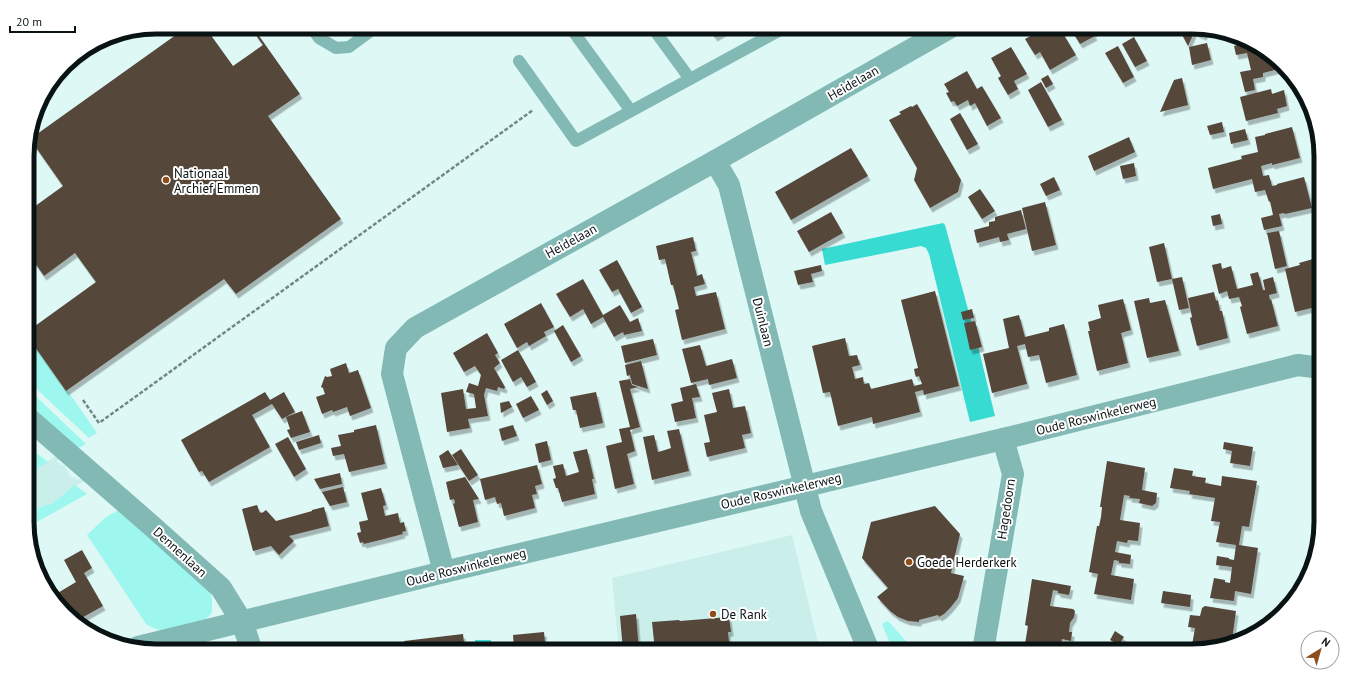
<svg xmlns="http://www.w3.org/2000/svg" width="1348" height="678" viewBox="0 0 1348 678" font-family="'PT Sans',sans-serif">
<defs>
<filter id="shadow"><feDropShadow dx="2.5" dy="4.5" stdDeviation="0" flood-color="#0004"/></filter>
</defs>
<rect width="100%" height="100%" fill="#def8f6"/>
<g fill="#caeeea">
<polygon points="58,455 61,458 57,461 58,463 60,463 62,466 64,465 69,474 70,474 72,478 75,477 77,480 83,477 86,480 72,488 52,504 45,505 28,514 28,473"/>
<polygon points="792,535 820,651 619,651 612,578"/>
</g>
<g fill="#9df7ef">
<polygon points="28,337 66,391 67,390 97,433 89,438 28,381"/>
<polygon points="28,389 86,444 76,449 28,406"/>
<polygon points="28,447 48,462 28,473"/>
<polygon points="75,485 87,494 28,527 28,514 45,505 52,504"/>
<polygon points="119,510 210,592 212,598 212,609 211,614 203,622 165,632 151,627 146,624 87,535 106,517"/>
<polygon points="888,621 915,651 893,651 882,624"/>
</g>
<g fill="#38dbd1">
<polygon points="943,223 945,225 978,346 995,416 970,422 929,254 926,248 921,246 825,265 822,249"/>
<polygon points="475,640 491,640 492,651 475,651"/>
</g>
<g fill="#56463b" filter="url(#shadow)">
<polygon points="187,27 205,27 233,66 263,45 255,34 257,33 300,94 268,116 341,219 236,294 224,279 66,391 28,337 28,331 96,282 75,253 44,276 28,253 27,212 63,186 30,139"/>
<polygon points="708,27 722,27 725,31 715,37"/>
<polygon points="1033,27 1057,27 1062,36 1064,35 1076,55 1050,70 1040,52 1035,55 1025,39 1036,33"/>
<polygon points="1079,27 1101,27 1101,28 1093,33 1095,36 1080,44 1072,31"/>
<polygon points="1178,27 1196,28 1188,46"/>
<polygon points="1198,28 1207,30 1204,36 1196,33"/>
<polygon points="1134,37 1147,61 1135,67 1122,44"/>
<polygon points="1250,41 1277,63 1279,69 1263,73 1263,77 1253,79 1255,90 1245,92 1240,72 1251,70 1247,53 1236,55 1234,46"/>
<polygon points="1207,43 1211,60 1192,65 1189,47"/>
<polygon points="1118,46 1134,77 1123,83 1105,53"/>
<polygon points="1011,47 1027,74 1014,81 1018,89 1008,95 998,78 1001,76 991,58"/>
<polygon points="967,71 977,89 982,86 1001,118 987,126 975,103 970,106 968,100 957,106 954,101 951,102 946,93 949,92 944,84"/>
<polygon points="1048,75 1053,84 1046,88 1041,79"/>
<polygon points="1182,78 1188,105 1160,112 1174,80"/>
<polygon points="1041,82 1062,120 1048,127 1028,90"/>
<polygon points="1271,89 1272,94 1284,90 1287,106 1277,109 1278,113 1246,121 1240,97"/>
<polygon points="917,104 961,180 958,192 930,208 914,180 917,168 889,120 901,114 899,112 911,106 912,107"/>
<polygon points="960,113 978,144 967,150 950,119"/>
<polygon points="1222,122 1224,132 1210,135 1207,126"/>
<polygon points="1292,127 1300,158 1272,165 1272,163 1261,166 1263,176 1269,175 1272,186 1277,185 1277,184 1304,177 1312,208 1285,214 1284,213 1279,214 1282,226 1264,230 1261,218 1273,215 1270,201 1269,202 1265,190 1255,192 1252,179 1213,189 1208,168 1242,159 1241,156 1258,152 1255,137 1265,135 1265,134"/>
<polygon points="1245,129 1248,140 1231,144 1229,133"/>
<polygon points="1129,137 1135,152 1094,171 1088,156"/>
<polygon points="851,148 868,176 791,220 775,192"/>
<polygon points="1134,163 1136,176 1123,179 1120,166"/>
<polygon points="1054,177 1060,190 1046,196 1040,184"/>
<polygon points="980,189 995,211 982,219 968,197"/>
<polygon points="1045,202 1056,245 1032,251 1022,208"/>
<polygon points="1021,210 1026,229 1007,234 1009,240 1000,242 999,237 977,243 974,230 989,226 989,222 995,221 995,217"/>
<polygon points="831,212 843,233 809,252 797,231"/>
<polygon points="1220,214 1222,224 1213,226 1211,216"/>
<polygon points="1279,231 1287,266 1275,269 1267,233"/>
<polygon points="693,237 696,251 691,252 697,276 702,274 705,284 694,287 696,296 716,292 725,329 682,340 675,310 679,309 673,285 671,285 665,259 659,260 656,246"/>
<polygon points="1164,243 1172,279 1157,282 1149,247"/>
<polygon points="1313,259 1318,278 1319,278 1320,284 1320,306 1295,312 1285,269 1300,265 1299,263"/>
<polygon points="617,260 642,307 631,313 618,289 612,292 599,270"/>
<polygon points="1221,263 1222,269 1231,266 1237,289 1253,285 1250,274 1258,272 1263,290 1265,290 1263,280 1273,277 1277,293 1269,295 1270,300 1271,299 1278,326 1247,334 1240,307 1242,306 1239,297 1229,299 1227,291 1219,294 1212,265"/>
<polygon points="821,265 822,271 811,274 813,282 798,285 794,271"/>
<polygon points="1182,277 1189,308 1179,310 1172,279"/>
<polygon points="583,279 603,315 620,305 630,322 638,318 642,331 624,335 623,332 614,337 603,317 591,324 583,309 570,317 556,294"/>
<polygon points="935,291 959,386 927,394 924,395 923,390 915,392 920,412 873,424 872,417 838,426 830,392 823,393 812,346 845,338 849,356 857,355 860,365 852,367 855,379 863,377 864,384 869,383 871,389 912,379 914,386 922,384 919,376 916,377 915,374 914,369 918,368 901,300"/>
<polygon points="1214,292 1216,301 1218,300 1220,311 1222,311 1228,338 1197,346 1190,318 1192,317 1188,298"/>
<polygon points="1149,298 1150,303 1165,300 1179,351 1147,358 1134,301"/>
<polygon points="1123,299 1131,330 1121,333 1128,363 1097,371 1090,340 1088,331 1090,331 1088,322 1101,318 1098,305"/>
<polygon points="541,303 554,327 544,332 546,336 529,346 527,342 517,348 504,324"/>
<polygon points="972,309 974,318 963,320 961,312"/>
<polygon points="1019,315 1025,337 1049,331 1049,328 1064,324 1077,375 1046,383 1039,355 1028,357 1025,344 1017,346 1027,384 992,393 983,354 1009,348 1003,319"/>
<polygon points="975,321 982,347 970,350 964,323"/>
<polygon points="563,325 581,356 571,362 554,331"/>
<polygon points="487,333 498,353 495,355 500,363 494,368 505,387 504,389 498,387 497,391 486,388 484,395 488,416 468,419 470,428 447,432 441,393 463,389 466,409 476,408 474,394 466,392 469,383 478,386 481,375 475,366 464,372 453,353"/>
<polygon points="653,339 657,355 625,363 621,346"/>
<polygon points="700,345 706,366 732,359 737,378 709,385 708,379 691,383 682,349"/>
<polygon points="518,350 536,382 527,387 521,377 513,382 501,360"/>
<polygon points="641,361 648,389 632,384 630,375 627,376 625,365"/>
<polygon points="346,363 349,373 358,370 371,408 350,416 347,407 333,412 332,410 322,414 316,397 325,394 323,388 321,387 325,376 327,377 332,376 330,369"/>
<polygon points="630,379 632,385 638,387 630,389 640,427 630,430 635,451 627,454 634,484 615,489 606,446 622,442 619,429 630,427 619,381"/>
<polygon points="696,384 700,397 692,398 696,418 675,422 671,404 683,401 680,388"/>
<polygon points="729,389 733,408 745,406 751,433 742,435 745,448 707,457 704,443 710,442 704,415 717,412 712,393"/>
<polygon points="547,390 553,401 547,405 541,394"/>
<polygon points="265,392 270,400 284,392 295,412 282,419 272,404 252,415 270,447 209,482 202,471 199,472 181,440"/>
<polygon points="596,392 603,423 580,428 576,410 573,410 570,397"/>
<polygon points="531,396 539,410 523,418 516,404"/>
<polygon points="509,401 512,407 501,413 500,403"/>
<polygon points="302,411 310,432 291,438 287,430 290,429 286,417"/>
<polygon points="376,425 385,464 349,472 344,454 333,456 331,448 341,446 338,435 354,432 354,430"/>
<polygon points="513,425 517,436 502,441 499,429"/>
<polygon points="679,429 689,471 652,480 643,437 654,435 658,452 665,450 671,448 667,431"/>
<polygon points="319,435 321,443 299,450 296,442"/>
<polygon points="288,437 306,469 294,477 275,444"/>
<polygon points="547,441 551,460 539,463 535,444"/>
<polygon points="1224,442 1253,447 1250,466 1230,463 1232,451 1223,449"/>
<polygon points="461,449 478,475 469,481 452,455"/>
<polygon points="587,449 594,479 592,479 595,494 562,502 558,488 556,488 553,479 556,478 553,466 563,464 566,476 579,472 573,452"/>
<polygon points="448,450 458,465 443,468 439,456"/>
<polygon points="1107,461 1145,468 1142,490 1157,493 1156,503 1152,506 1139,503 1140,499 1129,498 1130,496 1124,495 1120,520 1140,523 1138,541 1128,540 1127,543 1117,541 1115,552 1131,555 1130,564 1119,563 1119,561 1114,560 1111,575 1134,579 1131,600 1094,594 1098,574 1089,572 1097,526 1099,526 1101,517 1102,507 1100,507"/>
<polygon points="537,465 542,484 535,486 537,494 532,495 535,508 504,516 501,503 497,504 495,497 485,500 480,479"/>
<polygon points="1174,468 1193,471 1192,476 1206,478 1205,483 1221,486 1222,476 1257,481 1249,527 1242,526 1239,545 1258,548 1251,594 1235,591 1234,601 1210,598 1214,578 1225,580 1225,582 1230,583 1232,567 1216,565 1217,556 1229,558 1229,559 1234,560 1236,545 1216,542 1220,522 1211,521 1215,498 1189,494 1190,491 1170,488"/>
<polygon points="340,473 342,484 320,489 314,479"/>
<polygon points="465,477 479,499 473,500 478,522 459,527 453,504 455,503 454,499 450,500 446,482"/>
<polygon points="343,487 347,502 330,506 322,492"/>
<polygon points="381,488 386,505 383,506 385,516 398,513 400,523 404,522 406,531 402,532 403,534 384,539 364,544 363,542 360,543 357,533 361,532 359,522 368,520 361,493"/>
<polygon points="257,505 260,513 261,512 262,513 266,510 276,521 312,511 312,510 324,507 329,526 289,536 294,541 279,555 271,546 253,551 242,509"/>
<polygon points="935,506 960,534 951,573 964,576 958,598 951,607 944,614 939,617 938,615 919,620 919,622 908,621 898,617 890,611 877,597 888,588 862,558 871,522"/>
<polygon points="82,550 92,568 84,573 103,606 78,620 59,605 61,602 56,594 76,582 64,560"/>
<polygon points="1032,579 1071,586 1069,595 1058,593 1058,591 1053,590 1050,606 1073,609 1075,611 1074,617 1070,623 1069,632 1072,632 1071,641 1062,639 1060,651 1021,651 1022,643 1025,644 1028,626 1025,625"/>
<polygon points="1163,591 1191,595 1190,607 1161,603"/>
<polygon points="1205,606 1236,611 1232,640 1200,651 1191,651 1195,628 1188,627 1190,615 1200,616 1202,608"/>
<polygon points="636,614 639,651 623,651 620,616"/>
<polygon points="729,617 731,632 728,632 730,651 655,651 652,622 679,620 680,621"/>
<polygon points="1115,631 1124,637 1119,645 1110,640"/>
<polygon points="544,632 546,651 511,651 510,648 514,648 513,635"/>
<polygon points="463,634 465,651 405,651 404,641"/>
<polygon points="372,645 373,651 348,651 348,650"/>
</g>
<g fill="none" stroke-linecap="round" stroke-linejoin="round">
<polyline stroke="#748584" stroke-width="2.5" stroke-dasharray="4 2" stroke-linecap="butt" points="83,400 99,423 533,110"/>
<g stroke="#82b9b4" stroke-width="12">
<polyline points="311,27 319,38 336,48 349,47 376,27"/>
<polyline points="570,27 631,111"/>
<polyline points="652,27 690,79"/>
<polyline points="519,61 576,141 786,27"/>
</g>
<g stroke="#82b9b4" stroke-width="22">
<polyline points="715,161 729,185 811,511 869,651"/>
<polyline points="28,418 153,527 221,588 242,622 252,651"/>
<polyline points="444,572 392,374 396,348 415,328 715,161 951,27"/>
<polyline points="138,647 444,572 1003,439 1298,365 1321,368"/>
<polyline points="983,651 1013,474 1003,439"/>
</g>
</g>
<g fill="#8f4e19" stroke="#fff" stroke-width="1.5">
<circle cx="166" cy="180" r="4"/>
<circle cx="909" cy="562" r="4"/>
<circle cx="713" cy="614" r="4"/>
</g>
<g text-anchor="middle" dominant-baseline="central" stroke-width="4" stroke-linejoin="round" paint-order="stroke">
<g font-size="13" fill="#0a1313" stroke="#fff">
<text transform="translate(853 83) rotate(-30)">Heidelaan</text>
<text transform="translate(571 241) rotate(-29)">Heidelaan</text>
<text transform="translate(763 322) rotate(76)">Duinlaan</text>
<text transform="translate(1096 416) rotate(-14)">Oude Roswinkelerweg</text>
<text transform="translate(781 491) rotate(-13)">Oude Roswinkelerweg</text>
<text transform="translate(1006 509) rotate(-81)">Hagedoorn</text>
<text transform="translate(180 552) rotate(42)">Dennenlaan</text>
<text transform="translate(466 567) rotate(-14)">Oude Roswinkelerweg</text>
</g>
<g font-size="13" fill="#0a1313" stroke="#fff" text-anchor="start">
<text x="174" y="173">Nationaal<tspan x="174" dy="15">Archief Emmen</tspan></text>
<text x="917" y="562">Goede Herderkerk</text>
<text x="721" y="614">De Rank</text>
</g>
</g>
<path d="M0 0H1348V678H0ZM156 34H1192A122 122 0 0 1 1314 156V522A122 122 0 0 1 1192 644H156A122 122 0 0 1 34 522V156A122 122 0 0 1 156 34Z" fill="#fff" fill-rule="evenodd"/>
<path fill="none" stroke="#0a1313" stroke-width="5" d="M156 34H1192A122 122 0 0 1 1314 156V522A122 122 0 0 1 1192 644H156A122 122 0 0 1 34 522V156A122 122 0 0 1 156 34Z"/>
<g transform="translate(1320 650) rotate(37)"><circle r="19" fill="#ffffff" stroke="#9da1a1"/>
<path d="M0-3L7 15L0 10L-7 15Z" fill="#8f4e19"/>
<text y="-6" font-size="11" font-weight="bold" text-anchor="middle" fill="#0a1313">N</text>
</g>
<path d="M10 26v6h65v-6" fill="none" stroke="#0a1313" stroke-width="2"/>
<text x="16" y="26" font-size="12" fill="#0a1313" stroke="#ffffff" stroke-width="3" paint-order="stroke">20 m</text>
</svg>
